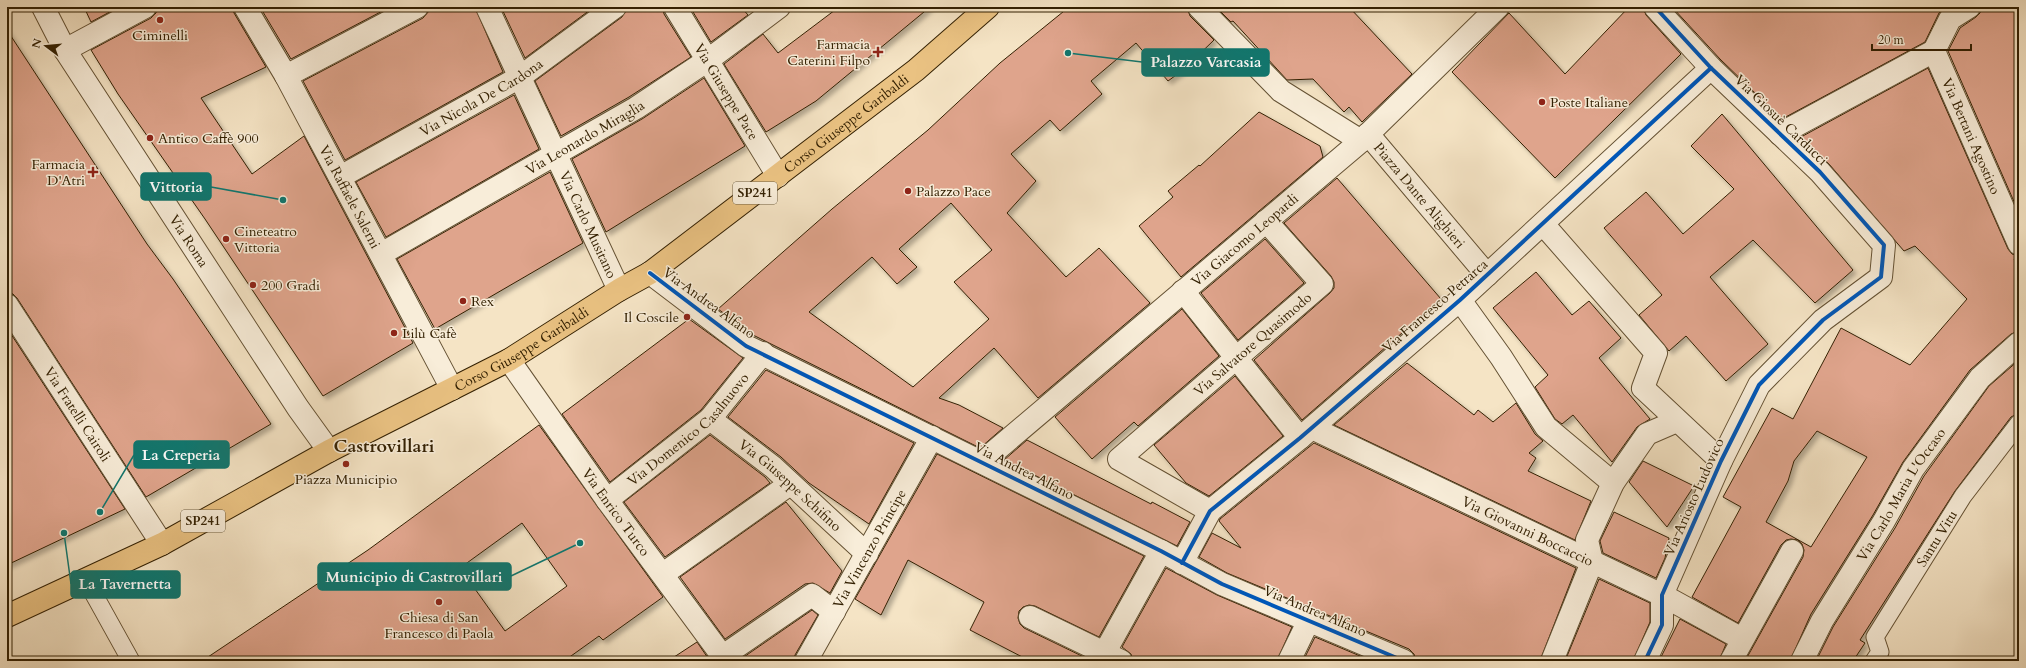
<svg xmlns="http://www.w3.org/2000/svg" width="2026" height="668" viewBox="0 0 2026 668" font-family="Cardo,serif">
<defs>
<filter id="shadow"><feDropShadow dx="3.5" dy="3.5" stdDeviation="2" flood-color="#0004"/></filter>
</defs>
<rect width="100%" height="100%" fill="#f5e4c5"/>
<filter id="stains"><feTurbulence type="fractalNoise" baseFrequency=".005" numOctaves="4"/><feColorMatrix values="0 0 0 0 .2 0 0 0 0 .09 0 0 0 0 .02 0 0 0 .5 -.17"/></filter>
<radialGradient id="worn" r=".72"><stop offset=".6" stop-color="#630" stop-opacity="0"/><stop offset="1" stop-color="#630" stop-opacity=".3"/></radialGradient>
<g fill="#dfa48c" stroke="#332002" fill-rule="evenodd" filter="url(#shadow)">
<polygon points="84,7 119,7 91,22"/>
<polygon points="157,7 233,7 234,13 266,67 201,98 252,174 304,136 413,343 323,396 205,219 118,94 91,50 151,18 156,13"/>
<polygon points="260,7 390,7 291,59"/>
<polygon points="436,7 475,7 503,72 345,160 303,81 423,18 429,11"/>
<polygon points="501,7 594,7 525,58"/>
<polygon points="627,7 663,7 664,14 691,57 629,97 561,136 535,81 622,17"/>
<polygon points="690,7 741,7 748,15 711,42"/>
<polygon points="839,7 930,7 816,101 766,132 724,64 763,34 778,53"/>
<path d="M1069 7H1187L1190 16 1214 40 1183 70 1168 81 1136 43 1091 81 1102 94 1060 131 1050 120 1011 154 1036 181 1007 213 1066 277 1099 248 1150 303 1038 398 994 348 939 398 959 405 1003 428 980 448 753 335 718 309 832 209 928 130 1000 63ZM951 203 992 250 954 282 989 319 913 387 809 312 872 257 897 284 917 267 899 249Z"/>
<polygon points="1216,7 1349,7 1412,74 1362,122 1349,107 1344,112 1313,79 1287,80 1233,21 1231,22"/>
<polygon points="1629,7 1643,7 1646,15 1681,54 1555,178 1452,72 1509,13 1565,74"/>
<polygon points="1672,7 1946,7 1939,13 1925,42 1782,119 1720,59"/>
<polygon points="1981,7 2019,7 2019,213 1948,51 1960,28 1976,17 1980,13"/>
<polygon points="7,30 147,244 173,279 271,424 146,497 17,298 13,294 7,293"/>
<path d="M1928 68 2008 249 2012 254 2018 256 2014 259 2019 268V331L2011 334 1970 370 1903 462 1873 515 1811 614 1790 661H1745L1803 557 1804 550 1802 544 1798 540 1791 539 1786 540 1781 545 1738 623 1692 597 1741 507 1723 497 1772 408 1793 419 1841 328 1910 365 1967 299 1915 246 1904 251 1829 164 1801 137ZM1817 431 1867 457 1811 547 1766 522 1788 481 1794 461Z"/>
<polygon points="704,78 745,146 606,232 572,159 642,119"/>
<polygon points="514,95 539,149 386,237 356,182"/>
<polygon points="1259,112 1320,146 1323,157 1181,277 1139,226 1173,197 1168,191 1199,165 1200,166"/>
<polygon points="1722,114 1853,270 1815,303 1753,240 1710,277 1768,344 1726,381 1686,336 1669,351 1639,315 1662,295 1604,228 1646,192 1683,234 1734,189 1691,146"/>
<polygon points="550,172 583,243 435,329 397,259"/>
<polygon points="1337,178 1441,299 1302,420 1254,360 1330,293 1334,288 1334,282 1331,276 1284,223"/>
<polygon points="1265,239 1304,283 1238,340 1201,293"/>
<polygon points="1536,272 1572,315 1589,301 1621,338 1599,358 1650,419 1637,427 1612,462 1573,415 1562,424 1555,419 1535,387 1548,375 1493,308"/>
<polygon points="1182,309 1219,356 1138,426 1134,422 1092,459 1055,417"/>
<polygon points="689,319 743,358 701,410 610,482 562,414"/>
<polygon points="7,328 125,509 7,565"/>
<polygon points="2019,360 2019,413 2011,417 1955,491 1860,640 1865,643 1853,661 1816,661 1833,627 1895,528 1924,476 1989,386"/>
<polygon points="1407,363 1474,415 1478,410 1493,422 1516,403 1535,434 1543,441 1529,453 1536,458 1528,471 1591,501 1575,540 1334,425"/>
<polygon points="766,370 914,443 869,524 809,483 781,457 728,417"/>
<polygon points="1235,376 1283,436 1209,496 1186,483 1154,445"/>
<path d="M539 425 663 597 603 640 599 636 564 661H202L368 550ZM522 523 567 586 505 631 460 568Z"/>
<polygon points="710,435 765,477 770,483 665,557 624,502"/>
<polygon points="1027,440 1151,504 1152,502 1190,522 1177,546 1004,460"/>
<polygon points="1314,443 1576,568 1540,661 1416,661 1414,654 1409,649 1227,573 1199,557 1212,533 1241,548 1219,521 1220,519"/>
<polygon points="937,454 1144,556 1099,637 1035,606 1029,605 1023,607 1019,611 1018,618 1020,624 1024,628 1088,659 1088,661 1030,661 970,630 984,602 908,560 881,615 855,599"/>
<polygon points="1643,461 1694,486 1667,527 1629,482"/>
<polygon points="786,502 842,571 830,593 813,583 805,584 725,639 680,577"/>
<polygon points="1614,512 1669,538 1665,558 1656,578 1603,553 1600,541"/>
<polygon points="1166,568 1217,595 1292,627 1277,661 1133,661 1131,654 1122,647"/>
<polygon points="1599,579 1650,603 1650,622 1633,661 1565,661"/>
<polygon points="812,610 818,615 795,655 794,661 738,661"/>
<polygon points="1680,619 1726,644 1719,661 1659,661"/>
<polygon points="1315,637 1372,661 1303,661"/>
<polygon points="697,642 710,661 668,661"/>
</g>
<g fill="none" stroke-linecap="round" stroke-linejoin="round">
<g stroke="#645133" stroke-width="19">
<g id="lane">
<polyline points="86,580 131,661"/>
<path id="s1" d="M1874 661 1880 652 1875 637 1963 496 2019 423"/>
</g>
</g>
<g stroke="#645133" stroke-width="24">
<g id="street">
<path id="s2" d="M43 7 65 50 298 408 329 451"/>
<path id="s3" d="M245 7 286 76 452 389"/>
<path id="s4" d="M487 7 619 290"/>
<path id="s5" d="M675 7 778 176"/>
<polyline points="1199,7 1281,91 1361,141"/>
<polyline points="65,50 145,7"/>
<path id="s6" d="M1934 51 2019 244"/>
<polyline points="1934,51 1950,19 1969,7"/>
<polyline points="286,76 417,7"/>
<path id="s7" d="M1368 134 1487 275"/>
<polyline points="1780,134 1934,51"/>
<path id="s8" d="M340 177 520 77 615 7"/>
<polyline points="1543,224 1656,353 1643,388 1721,461"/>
<path id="s9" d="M381 254 636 108 708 60 779 7"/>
<polyline points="650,273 746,346 1161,551 1222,584 1404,661"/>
<polyline points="1183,291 1300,438"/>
<polyline points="1460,300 1501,357 1546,427 1613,483"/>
<path id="s10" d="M7 305 162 544"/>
<path id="s11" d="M509 360 607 500 726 661"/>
<path id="s12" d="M710 419 773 467 867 554"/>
<path id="s13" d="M1312 428 1662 595 1742 639"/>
<path id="s14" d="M982 462 1361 141 1498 7"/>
<path id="s15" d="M607 500 710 419 763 353"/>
<path id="s16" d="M1210 511 1119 459 1322 284 1266 221"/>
<polyline points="1182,563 1210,511 1300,438 1460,300 1711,68"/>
<polyline points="663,574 790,484"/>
<polyline points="1030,617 1121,661"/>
<polyline points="723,656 812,595 834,612"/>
<path id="s17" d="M806 661 932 437"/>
<polyline points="1100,661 1161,551"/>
<polyline points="1289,661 1309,620"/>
<polyline points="1552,661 1592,562 1587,540 1613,483 1647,434 1677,421"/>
<polyline points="1645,661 1662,625 1662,595 1721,461 1759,385 1823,320 1881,277 1884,245 1820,172 1711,68 1655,7"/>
<polyline points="1731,661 1792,551"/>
<path id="s18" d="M1802 661 1822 621 1884 521 1913 469 1980 378 2019 343"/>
</g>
</g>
<g stroke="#332002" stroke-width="24">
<g id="primary">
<path id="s19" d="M7 616 162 544 329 451 509 360 619 290 650 273 916 70 988 7"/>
</g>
</g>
<use href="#lane" stroke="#f8edd9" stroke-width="17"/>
<use href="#street" stroke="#f8edd9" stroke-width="22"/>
<use href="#primary" stroke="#eac282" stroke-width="22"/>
<g stroke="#f8edd9" stroke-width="6">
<g id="cycleway">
<polyline points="650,273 746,346 1161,551 1222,584 1404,661"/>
<polyline points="1182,563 1210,511 1300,438 1460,300 1711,68"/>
<polyline points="1645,661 1662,625 1662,595 1721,461 1759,385 1823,320 1881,277 1884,245 1820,172 1711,68 1655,7"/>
</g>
</g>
<use href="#cycleway" stroke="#0057b8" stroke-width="4"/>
</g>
<g fill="#8f2418" stroke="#f8edd9" stroke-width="1.5">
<circle cx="160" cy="20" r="4"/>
<path d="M876 46h4v4h4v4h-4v4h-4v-4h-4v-4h4z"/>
<circle cx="1542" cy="102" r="4"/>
<circle cx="150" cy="138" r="4"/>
<path d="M91 166h4v4h4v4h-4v4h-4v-4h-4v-4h4z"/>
<circle cx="908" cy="191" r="4"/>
<circle cx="226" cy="239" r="4"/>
<circle cx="253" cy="285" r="4"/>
<circle cx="463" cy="301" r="4"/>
<circle cx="687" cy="317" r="4"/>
<circle cx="394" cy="333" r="4"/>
<circle cx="346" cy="464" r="4"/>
<circle cx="439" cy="602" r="4"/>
</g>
<g text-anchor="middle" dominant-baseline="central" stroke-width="3" stroke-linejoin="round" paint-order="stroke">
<g fill="#f8edd9" stroke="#6e5e42" stroke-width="1">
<rect x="733" y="182" width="44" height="22" rx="3"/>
<rect x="181" y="510" width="44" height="22" rx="3"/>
</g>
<g font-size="13" font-weight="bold" fill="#332002">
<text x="755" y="193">SP241</text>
<text x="203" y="521">SP241</text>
</g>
<g font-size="14" fill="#332002" stroke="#f8edd9" text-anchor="start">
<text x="160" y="35" text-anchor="middle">Ciminelli</text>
<text x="870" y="44" text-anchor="end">Farmacia<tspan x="870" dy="16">Caterini Filpo</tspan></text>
<text x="1550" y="102">Poste Italiane</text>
<text x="158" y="138">Antico Caffè 900</text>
<text x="85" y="164" text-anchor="end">Farmacia<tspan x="85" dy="16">D'Atri</tspan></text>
<text x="916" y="191">Palazzo Pace</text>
<text x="234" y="231">Cineteatro<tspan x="234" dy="16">Vittoria</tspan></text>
<text x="261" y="285">200 Gradi</text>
<text x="471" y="301">Rex</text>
<text x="679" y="317" text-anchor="end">Il Coscile</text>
<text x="402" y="333">Lilù Cafè</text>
<text x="346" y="479" text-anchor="middle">Piazza Municipio</text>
<text x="439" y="617" text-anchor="middle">Chiesa di San<tspan x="439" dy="16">Francesco di Paola</tspan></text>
</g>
<g font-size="14" fill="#332002" stroke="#f8edd9">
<text stroke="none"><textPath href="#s5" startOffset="99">Via Giuseppe Pace</textPath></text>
<text stroke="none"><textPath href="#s8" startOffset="162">Via Nicola De Cardona</textPath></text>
<text transform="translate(1781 120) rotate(44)">Via Giosuè Carducci</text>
<text stroke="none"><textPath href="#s19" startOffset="976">Corso Giuseppe Garibaldi</textPath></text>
<text stroke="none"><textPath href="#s6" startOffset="93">Via Bertani Agostino</textPath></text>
<text stroke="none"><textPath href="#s9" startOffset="235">Via Leonardo Miraglia</textPath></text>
<text stroke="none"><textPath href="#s7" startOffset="80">Piazza Dante Alighieri</textPath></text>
<text stroke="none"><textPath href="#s3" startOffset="217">Via Raffaele Salerni</textPath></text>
<text stroke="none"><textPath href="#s4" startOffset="240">Via Carlo Musitano</textPath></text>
<text stroke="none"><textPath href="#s14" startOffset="344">Via Giacomo Leopardi</textPath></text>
<text stroke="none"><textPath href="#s2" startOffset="276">Via Roma</textPath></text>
<text transform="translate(709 303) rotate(36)">Via Andrea Alfano</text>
<text transform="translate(1435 306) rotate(-41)">Via Francesco Petrarca</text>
<text stroke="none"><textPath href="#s16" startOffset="281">Via Salvatore Quasimodo</textPath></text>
<text stroke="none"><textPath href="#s19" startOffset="580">Corso Giuseppe Garibaldi</textPath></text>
<text stroke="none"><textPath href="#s10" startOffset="130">Via Fratelli Cairoli</textPath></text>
<text stroke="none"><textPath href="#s15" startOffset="108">Via Domenico Casalnuovo</textPath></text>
<text transform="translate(1024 471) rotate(27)">Via Andrea Alfano</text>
<text stroke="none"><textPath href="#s12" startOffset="104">Via Giuseppe Schifino</textPath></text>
<text stroke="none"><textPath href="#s18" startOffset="194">Via Carlo Maria L'Occaso</textPath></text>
<text transform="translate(1694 497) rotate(-66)">Via Ariosto Ludovico</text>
<text stroke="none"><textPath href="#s11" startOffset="186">Via Enrico Turco</textPath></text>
<text stroke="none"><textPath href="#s13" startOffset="239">Via Giovanni Boccaccio</textPath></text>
<text stroke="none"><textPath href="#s1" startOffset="143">Santu Vitu</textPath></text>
<text stroke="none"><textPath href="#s17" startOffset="129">Via Vincenzo Principe</textPath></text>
<text transform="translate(1315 611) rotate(23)">Via Andrea Alfano</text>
</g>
<g font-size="18" font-weight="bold" fill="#332002" stroke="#f8edd9">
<text x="384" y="446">Castrovillari</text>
</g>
</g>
<path fill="none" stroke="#0f766e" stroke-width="1.5" d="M1068 53L1142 62M283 200L211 187M100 512L134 455M580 543L511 576M64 533L71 584"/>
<g fill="#0f766e" stroke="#f8edd9" stroke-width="1.5">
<circle cx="1068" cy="53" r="4"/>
<circle cx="283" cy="200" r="4"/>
<circle cx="100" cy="512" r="4"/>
<circle cx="580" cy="543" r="4"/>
<circle cx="64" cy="533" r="4"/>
</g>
<g fill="#0f766e" stroke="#0f766e" stroke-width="1.5">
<rect x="1142" y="49" width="127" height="27" rx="4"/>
<rect x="141" y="173" width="70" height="27" rx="4"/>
<rect x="134" y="441" width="95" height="27" rx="4"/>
<rect x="318" y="563" width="193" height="27" rx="4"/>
<rect x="71" y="571" width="109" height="27" rx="4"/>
</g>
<g font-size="15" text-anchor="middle" font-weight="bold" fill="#fff">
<text x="1206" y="67">Palazzo Varcasia</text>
<text x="176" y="192">Vittoria</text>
<text x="181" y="460">La Creperia</text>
<text x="414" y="582">Municipio di Castrovillari</text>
<text x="125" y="589">La Tavernetta</text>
</g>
<rect width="2026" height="668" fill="none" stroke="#f5e4c5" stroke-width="24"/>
<rect x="8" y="8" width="2010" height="652" fill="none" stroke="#332002" stroke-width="2"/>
<rect x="12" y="12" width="2002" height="644" fill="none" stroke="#332002"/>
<g transform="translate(46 46) rotate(286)" stroke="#f8edd9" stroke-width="3" paint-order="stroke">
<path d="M0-3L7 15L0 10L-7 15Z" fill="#332002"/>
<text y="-6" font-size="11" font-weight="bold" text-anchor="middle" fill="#332002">N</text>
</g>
<path d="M1872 44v6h99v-6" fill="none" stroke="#332002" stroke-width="2"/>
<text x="1878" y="44" font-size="12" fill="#332002" stroke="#f8edd9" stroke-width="3" paint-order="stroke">20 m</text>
<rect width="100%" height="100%" filter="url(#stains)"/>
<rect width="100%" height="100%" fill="url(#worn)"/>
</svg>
